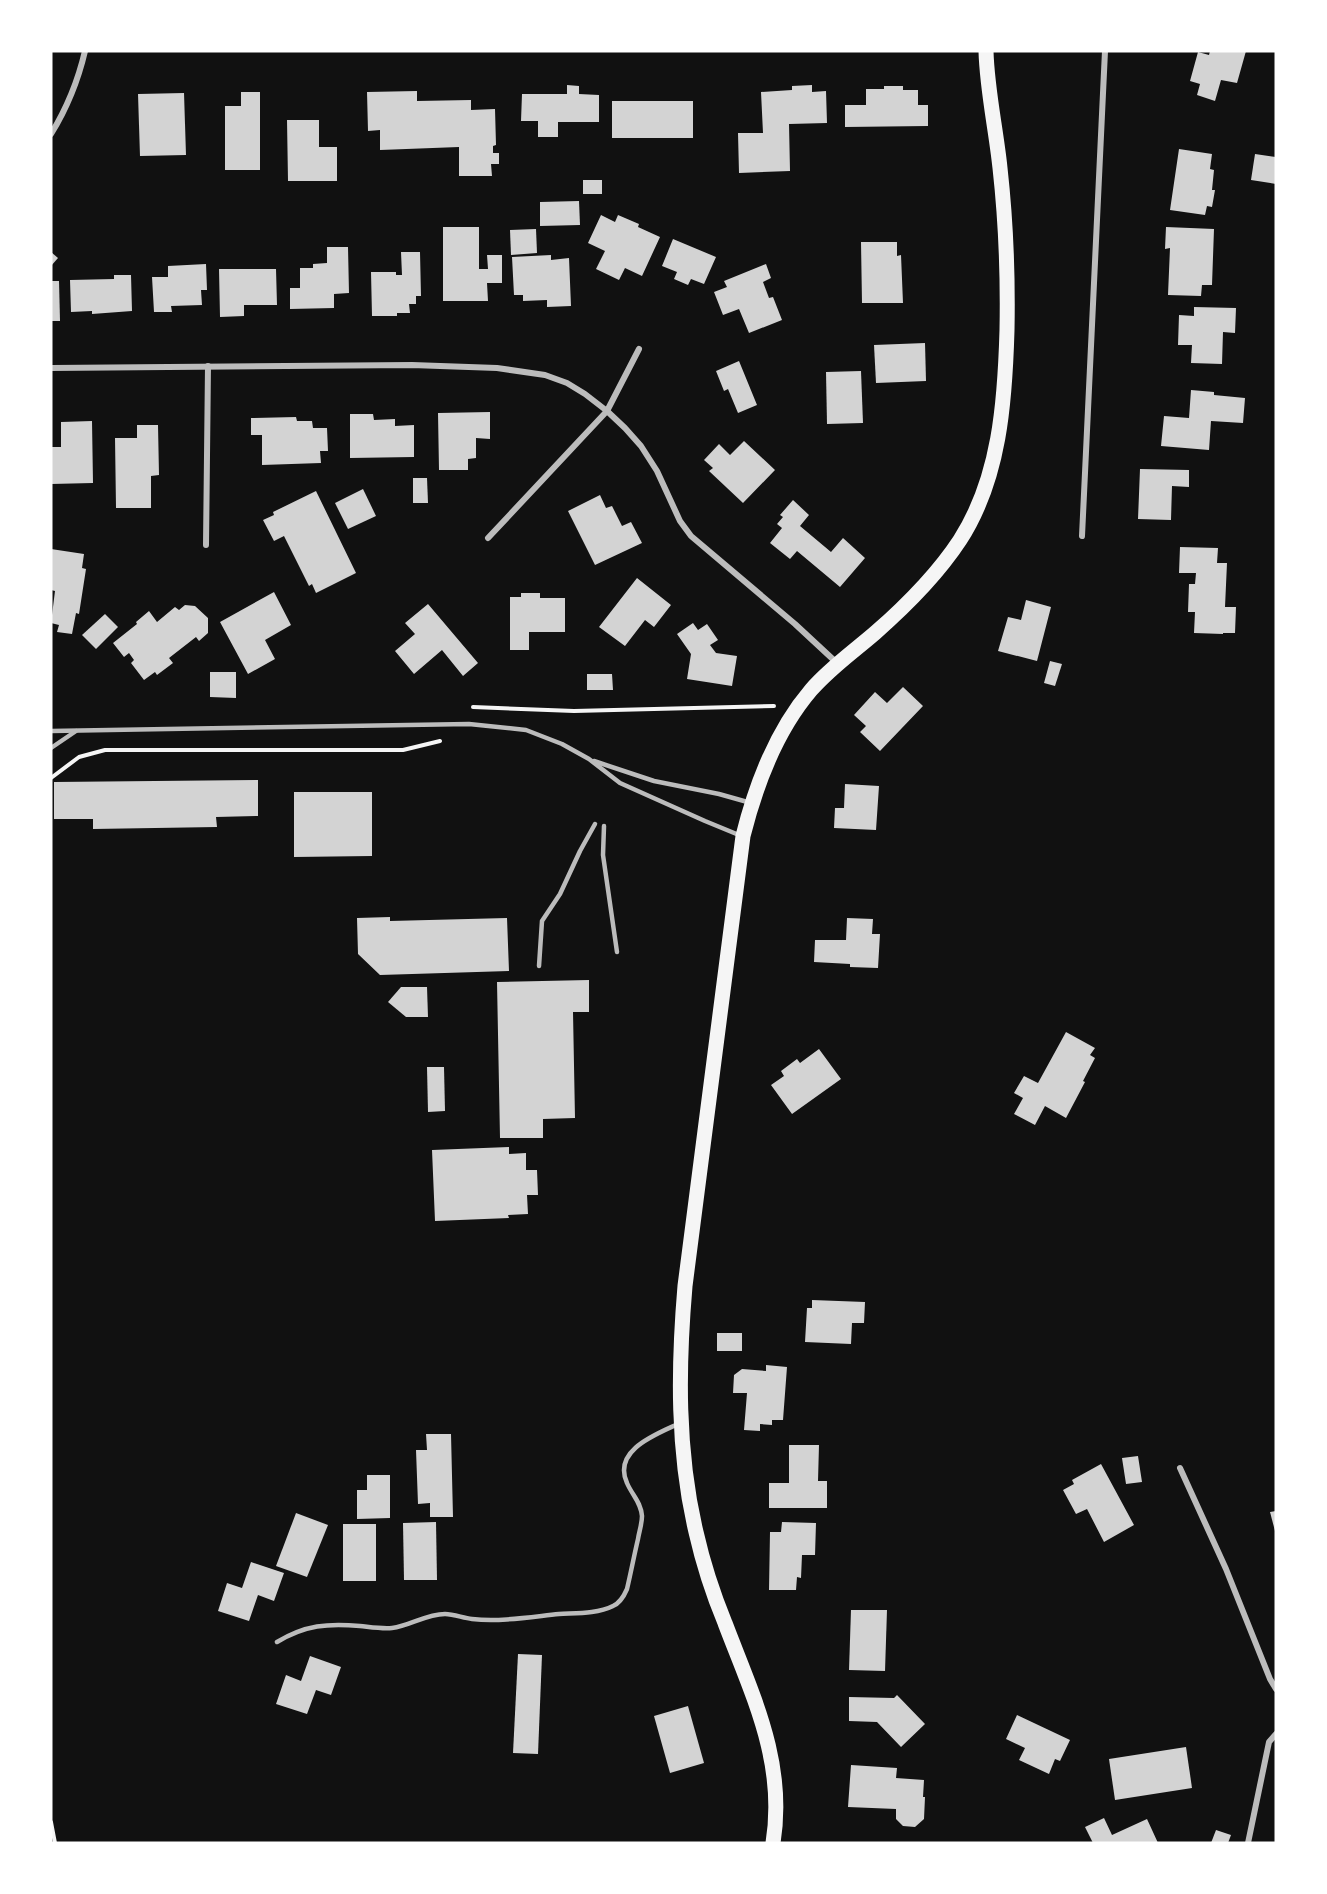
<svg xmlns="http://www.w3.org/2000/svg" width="1327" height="1894" viewBox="0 0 1327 1894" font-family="'Nunito Sans',sans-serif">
<rect width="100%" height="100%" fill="#111"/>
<g fill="#d3d3d3">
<polygon points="1210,51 1246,51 1237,83 1221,80 1215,101 1197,95 1200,84 1190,81 1198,52 1209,55"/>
<polygon points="567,85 579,86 579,94 599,95 599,122 558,122 558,137 538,137 538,121 521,121 522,94 567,94"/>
<polygon points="812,85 812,92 826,91 827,123 789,124 790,171 739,173 738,133 763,133 761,92 792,90 792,86"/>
<polygon points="884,86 903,86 903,90 918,90 918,105 928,105 928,126 845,127 845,105 866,105 866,89 884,89"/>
<polygon points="417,91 417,101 471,100 471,110 495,109 496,145 493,146 493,153 499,153 499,164 491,164 492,176 459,176 459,147 380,150 380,130 368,131 367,92"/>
<polygon points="241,92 260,92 260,170 225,170 225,106 241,106"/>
<polygon points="184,93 186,155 140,156 138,94"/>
<rect x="612" y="101" width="81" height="37"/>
<polygon points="287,120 319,120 319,147 337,147 337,181 288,181"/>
<polygon points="1179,149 1212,154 1210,169 1214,170 1212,190 1215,190 1212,207 1207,206 1205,215 1170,210"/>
<polygon points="1255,154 1276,157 1276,184 1251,180"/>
<rect x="583" y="180" width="19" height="14"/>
<polygon points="579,201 580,225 540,226 540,202"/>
<polygon points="601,215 615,222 618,215 639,224 638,227 660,237 642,276 625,268 619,280 596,269 605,251 588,243"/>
<polygon points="443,227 479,227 479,269 488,269 487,255 502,255 502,283 487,283 488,301 443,301"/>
<polygon points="1166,227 1214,229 1212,285 1202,285 1201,296 1168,295 1170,248 1165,249"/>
<polygon points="536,229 537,253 511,255 510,230"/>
<polygon points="673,239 716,257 704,284 691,279 688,285 674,279 677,272 662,266"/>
<polygon points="861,242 897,242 897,256 901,255 903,303 862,303"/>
<polygon points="327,247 348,247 349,293 334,294 334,308 290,309 290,288 300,288 300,268 313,268 313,264 327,263"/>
<polygon points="51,252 58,258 51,266"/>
<polygon points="401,252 420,252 421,296 416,296 416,304 409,304 410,313 397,313 397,316 372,316 371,272 396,272 396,275 402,275"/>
<polygon points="551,255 551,260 569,258 571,306 547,307 547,300 523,301 523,295 514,295 512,257"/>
<polygon points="206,264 207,290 201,290 202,305 171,306 172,312 154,312 152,277 168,277 168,266"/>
<polygon points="766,264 771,278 763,282 769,298 773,297 782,320 749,333 739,309 723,315 714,292 727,287 724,281"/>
<polygon points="219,269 276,269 277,305 244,305 244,316 220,317"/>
<polygon points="114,275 131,275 132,311 92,314 92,311 71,312 70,280 114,279"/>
<polygon points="51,281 59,281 60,321 51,321"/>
<polygon points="1194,307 1236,308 1235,333 1223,332 1222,364 1191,363 1192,345 1178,345 1179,315 1194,316"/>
<polygon points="925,343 926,381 876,383 874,345"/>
<polygon points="739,361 757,405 738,413 728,389 724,391 716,371"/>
<polygon points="861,371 863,423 827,424 826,372"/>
<polygon points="1191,390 1214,392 1214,395 1245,398 1243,423 1211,421 1209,450 1161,446 1164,416 1189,418"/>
<polygon points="490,412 490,439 476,438 476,458 468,459 468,470 439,470 438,413"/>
<polygon points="350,414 373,414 374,420 395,419 395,426 414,425 414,457 350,458"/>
<polygon points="296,417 297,421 312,421 313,428 327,428 328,451 320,451 321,463 262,465 262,435 251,435 251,418"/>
<polygon points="92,421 93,483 51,484 51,447 61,447 61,422"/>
<polygon points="137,425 158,425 159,475 151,476 151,508 116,508 115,438 137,438"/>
<polygon points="744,441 775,470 743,503 709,471 713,468 704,460 719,444 730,455"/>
<polygon points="1140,469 1189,470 1189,487 1172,486 1171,520 1138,519"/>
<polygon points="413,478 427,478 428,503 413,503"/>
<polygon points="363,489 376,516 348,529 335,503"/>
<polygon points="316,491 356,573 316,593 312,584 309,586 284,536 274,541 263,520 274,515 273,512"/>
<polygon points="600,495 606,508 612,506 622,526 631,522 642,543 595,565 568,511"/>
<polygon points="793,500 809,515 800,526 831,552 843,538 865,558 840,587 797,551 790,559 770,543 782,528 777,524 783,517 780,515"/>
<polygon points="1180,547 1218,548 1217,563 1227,563 1225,607 1236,607 1235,633 1223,633 1223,634 1194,633 1195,612 1188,612 1189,584 1195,584 1196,573 1179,573"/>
<polygon points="51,549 84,554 82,568 86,569 79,614 76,613 72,634 57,632 59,625 51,623 55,591 51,590"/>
<polygon points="637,578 671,605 654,627 645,620 625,646 599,627"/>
<polygon points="274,592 291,625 265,640 275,659 248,674 220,622"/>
<polygon points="521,593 540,593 540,598 565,598 565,632 529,632 529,650 510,650 510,597 521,597"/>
<polygon points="1026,600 1051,607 1037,661 998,651 1008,617 1021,620"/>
<polygon points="428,604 478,663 463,676 442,650 414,674 395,651 415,634 405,623"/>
<polygon points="185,605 195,606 208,618 208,633 199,641 196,637 169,658 173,663 157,675 155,672 144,680 131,663 134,660 129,653 124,657 113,643 137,624 136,622 149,611 157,622 175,607 179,610"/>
<polygon points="105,614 118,627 96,649 82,635"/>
<polygon points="693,623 698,630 707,624 718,640 710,645 716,653 737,656 732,686 687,679 691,654 677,634"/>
<polygon points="1050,661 1062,664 1055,686 1044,683"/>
<polygon points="210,672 236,672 236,698 210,697"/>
<polygon points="587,674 612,674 613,690 587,690"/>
<polygon points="903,687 923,706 880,751 860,732 866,726 854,715 875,692 887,703"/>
<polygon points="258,780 258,816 216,817 217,827 93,829 93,819 54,819 54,782"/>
<polygon points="845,784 879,786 876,830 834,828 835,808 844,808"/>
<polygon points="294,792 372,792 372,856 294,857"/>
<polygon points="390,917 390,921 507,918 509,971 380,975 358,954 357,918"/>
<polygon points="847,918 873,919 872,934 880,934 878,968 850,967 850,964 814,962 815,940 846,940"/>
<polygon points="589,980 589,1012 573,1012 575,1118 543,1119 543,1138 500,1138 497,982"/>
<polygon points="401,987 427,987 428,1017 406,1017 388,1002"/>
<polygon points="1066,1032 1095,1048 1090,1055 1095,1058 1083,1081 1085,1082 1066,1118 1045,1106 1035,1125 1014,1114 1023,1098 1014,1093 1024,1076 1038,1083"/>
<polygon points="819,1049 841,1079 792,1114 771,1085 784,1076 781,1071 797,1059 800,1063"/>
<polygon points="427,1067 444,1067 445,1111 428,1112"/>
<polygon points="509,1147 509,1154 526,1153 526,1170 537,1170 538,1195 527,1195 528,1214 508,1215 509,1218 435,1221 432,1150"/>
<polygon points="812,1300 865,1302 864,1323 852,1323 851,1344 805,1342 807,1308 812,1308"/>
<rect x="717" y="1333" width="25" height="18"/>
<polygon points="766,1365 787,1367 783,1420 772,1420 772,1425 760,1424 760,1431 744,1430 747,1393 733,1393 734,1375 742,1369 766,1371"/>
<polygon points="426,1434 451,1434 453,1517 430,1517 430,1503 418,1504 416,1450 427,1450"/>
<polygon points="789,1445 819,1445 818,1481 827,1481 827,1508 769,1508 769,1483 789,1483"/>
<polygon points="1138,1456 1142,1482 1126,1484 1122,1458"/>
<polygon points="1101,1464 1134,1525 1104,1542 1087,1509 1076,1514 1063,1490 1074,1484 1072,1480"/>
<polygon points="367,1475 390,1475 390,1518 357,1519 357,1490 367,1490"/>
<polygon points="1276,1511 1276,1531 1275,1531 1270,1512"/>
<polygon points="296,1513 328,1525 307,1577 276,1566"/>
<polygon points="436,1522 437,1580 404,1580 403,1523"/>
<polygon points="782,1522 816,1523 815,1555 802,1555 801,1578 797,1577 796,1590 769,1590 770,1532 781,1532"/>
<rect x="343" y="1524" width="33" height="57"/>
<polygon points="251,1562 284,1573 274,1601 258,1595 249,1621 218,1611 227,1583 242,1588"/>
<polygon points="851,1610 887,1610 885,1671 849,1670"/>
<polygon points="518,1654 542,1655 538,1754 513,1753"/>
<polygon points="310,1656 341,1667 331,1695 316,1690 307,1714 276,1704 286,1675 301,1681"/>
<polygon points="897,1695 925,1724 901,1747 877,1722 849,1721 849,1697 894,1698"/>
<polygon points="688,1706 704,1763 670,1773 654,1716"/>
<polygon points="1017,1715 1070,1740 1060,1761 1055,1759 1049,1774 1019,1760 1025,1748 1006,1739"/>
<polygon points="1186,1747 1192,1788 1115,1800 1109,1759"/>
<polygon points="851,1765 897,1768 896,1778 924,1780 923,1797 925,1797 924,1819 915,1827 903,1826 896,1819 896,1809 848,1807"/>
<polygon points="1104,1818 1112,1835 1147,1819 1158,1843 1093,1843 1085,1827"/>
<polygon points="1216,1830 1231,1835 1228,1843 1211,1843"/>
</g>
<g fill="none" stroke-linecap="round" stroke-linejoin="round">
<g stroke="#f5f5f5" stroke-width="4">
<polyline points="473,707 574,711 774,706"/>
<polyline points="51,778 79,757 105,750 403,750 440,741"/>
<polyline points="51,1822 55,1843"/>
</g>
<g stroke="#bcbcbc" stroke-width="4.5">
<polyline points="51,731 469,724 526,730 562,744 589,759 620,783 705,821 739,835"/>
<polyline points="51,748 76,731"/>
<polyline points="594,761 654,781 719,794 751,803"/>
<polyline points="604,826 603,855 617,952"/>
<polyline points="539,966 542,921 560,894 580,851 595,824"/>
<path d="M277 1642C305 1625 328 1623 360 1626 370 1627 382 1629 392 1628 410 1626 426 1614 445 1614 454 1614 463 1618 472 1619 501 1622 530 1617 559 1614 576 1613 597 1614 613 1606 620 1603 624 1596 627 1589 631 1572 634 1556 638 1539 639 1532 642 1524 642 1516 641 1502 632 1495 627 1483 612 1450 657 1434 678 1424"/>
</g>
<g stroke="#bcbcbc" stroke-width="6">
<path d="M51 134C67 108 78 81 85 51"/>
<polyline points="51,368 412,365 497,368 545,375 567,383 585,394 607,411 625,428 641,446 657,471 680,521 691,536 795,624 837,663"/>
<polyline points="1082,536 1105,51"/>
<polyline points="488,538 607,411 639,349"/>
<polyline points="206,545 208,366"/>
<polyline points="1180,1468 1226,1569 1270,1679 1276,1689"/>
<polyline points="1248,1843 1269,1742 1276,1734"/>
</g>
<path stroke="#f5f5f5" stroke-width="15" d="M773 1843C786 1762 753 1697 725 1623 713 1594 703 1563 696 1532 677 1452 678 1368 685 1286L743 836C756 784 776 731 811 690 830 668 853 652 875 633 907 605 937 575 960 540 1000 478 1005 401 1007 330 1008 276 1006 222 1000 168 996 129 987 90 986 51"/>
</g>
<rect width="1327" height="1894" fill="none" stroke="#ffffff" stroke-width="105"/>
</svg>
